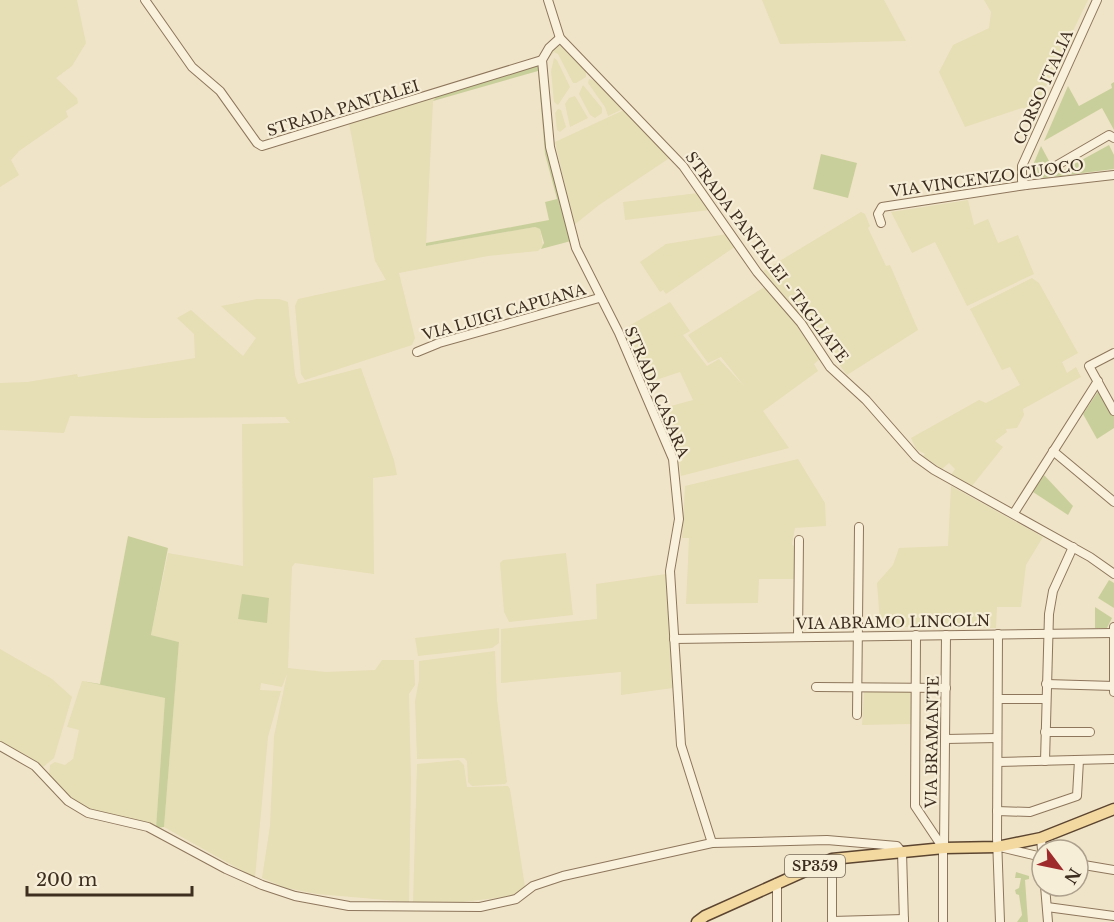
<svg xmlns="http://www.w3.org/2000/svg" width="1114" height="922" viewBox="0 0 1114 922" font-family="'Libre Baskerville',serif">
<rect width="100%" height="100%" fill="#f0e4c8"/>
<g fill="#e6deb5">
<polygon points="0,0 77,0 86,43 72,66 56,78 77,98 78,103 66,111 68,117 19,151 11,160 19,175 0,187"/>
<polygon points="762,0 884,0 906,41 780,44"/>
<polygon points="984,0 1088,0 1034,111 1022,108 965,127 939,72 953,45 989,28 991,12"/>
<polygon points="557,44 564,47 586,69 586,77 576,83 573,83 558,54 554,52 548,59"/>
<polygon points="554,58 557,60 570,87 558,105 554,102 551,71"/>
<polygon points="589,79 597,81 623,109 608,116 605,107 588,83"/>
<polygon points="583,85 602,108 602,113 595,118 590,115 579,94"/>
<polygon points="438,95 433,101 426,246 535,227 540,229 543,246 538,251 488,256 399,273 415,338 412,345 305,380 301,374 295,306 298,299 386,280 375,261 349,123"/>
<polygon points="575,96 588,118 570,127 565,104 569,98"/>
<polygon points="558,109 561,110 566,127 560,132 557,130 555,113"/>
<polygon points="626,109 671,157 599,205 574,225 555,142"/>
<polygon points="698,193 710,210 625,220 623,202"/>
<polygon points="968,200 974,225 988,219 998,243 1018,235 1034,274 967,306 935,242 912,253 891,212"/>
<polygon points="861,212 865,214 870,226 868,228 886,266 890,265 918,330 847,375 817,335 824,329 814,334 763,271"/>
<polygon points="727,234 736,246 666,294 663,290 660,292 640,262 666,244"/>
<polygon points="1032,278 1039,283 1078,353 1062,362 1067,373 1076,367 1081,377 1023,409 1024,415 1017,428 1006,429 1007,432 995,441 1003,447 972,486 951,475 955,469 949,463 942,469 923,456 925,454 916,449 911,438 979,400 986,403 1020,385 1010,367 1002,370 970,309"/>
<polygon points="766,286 808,336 821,358 814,364 818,371 763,411 789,448 681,476 678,453 689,449 687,446 675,450 656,410 693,400 680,372 644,384 622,330 670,302 690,331 683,335 707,366 719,359 745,387 721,357 708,363 688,335"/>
<polygon points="257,299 279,299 288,302 295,375 298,384 361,368 394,460 397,475 373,478 374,574 295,563 292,567 288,668 326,672 375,670 382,660 414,660 415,685 409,694 411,779 409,902 317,894 286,888 262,878 270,826 274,736 287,674 282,687 261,683 260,690 281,691 268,737 255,878 164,827 179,642 151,635 168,553 243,566 242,424 290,423 285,417 147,418 70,416 64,433 0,430 0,383 27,382 77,374 78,377 195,358 194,334 177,318 191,310 243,356 256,338 221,306"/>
<polygon points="798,459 825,503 826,526 795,528 792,544 795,548 794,579 759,579 758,603 686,604 689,538 682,538 685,486"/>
<polygon points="951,486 1043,537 1026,565 1021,607 997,607 996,628 906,627 880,623 877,583 893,565 899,548 948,546"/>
<polygon points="566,553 573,615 509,622 504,612 500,563 503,560"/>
<polygon points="666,574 673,688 621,695 621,672 501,683 501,629 597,619 596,584"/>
<polygon points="499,628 499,643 492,648 418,656 415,638"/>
<polygon points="0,649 52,679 72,697 54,758 43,767 0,741"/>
<polygon points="495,651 497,700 507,782 505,784 472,786 468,782 467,761 464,758 417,759 415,701 419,680 419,661"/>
<polygon points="82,681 165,698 156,828 79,807 49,776 50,765 55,762 65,765 73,759 79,730 67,727"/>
<polygon points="864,691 912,692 911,724 862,725"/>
<polygon points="459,760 464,765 467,787 508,786 510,789 525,887 515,896 453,903 413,903 417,764"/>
</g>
<g fill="#c9cf9b">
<polygon points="539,65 549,148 571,241 541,249 544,243 540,229 535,227 426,246 426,243 549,220 545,202 557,199 545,154 538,71 433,101 438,95"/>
<polygon points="1114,82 1114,130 1102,108 1044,141 1068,86 1079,106 1112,88 1111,84"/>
<polygon points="1109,145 1114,155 1114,169 1044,178 1035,174 1033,165 1041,146 1056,174"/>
<polygon points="821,154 857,163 848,198 813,189"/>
<polygon points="1099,390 1114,416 1114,428 1097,439 1083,414"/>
<polygon points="1044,475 1073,506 1068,515 1033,492"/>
<polygon points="128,536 168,548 151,635 179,642 164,827 156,828 165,698 82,681 100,684"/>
<polygon points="1109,580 1114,583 1114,608 1098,598"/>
<polygon points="242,594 269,598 267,623 238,619"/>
<polygon points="1095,607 1112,618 1107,628 1095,628"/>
<polygon points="1016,872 1029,876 1029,879 1025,880 1028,922 1017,922 1022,915 1019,895 1016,894 1015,890 1019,888 1021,878 1015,878"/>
</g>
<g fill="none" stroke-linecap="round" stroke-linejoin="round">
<g stroke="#8d765c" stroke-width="10">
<g id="minor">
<polyline points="145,0 192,67 220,91 257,143 262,146 542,60"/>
<polyline points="548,0 560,38 683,166 757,272 801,323 830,367 866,400 916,457 934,470 1090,557 1114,574"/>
<polyline points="560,38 549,48 542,60 550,147 576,248 619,333 673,459 679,519 670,571 681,745 712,843"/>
<polyline points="1054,167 1109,135 1114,138"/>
<polyline points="1026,185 1022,181 1022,166 1097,0"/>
<polyline points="881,223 878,214 882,207 1026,185 1114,175"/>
<polyline points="417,352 439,343 599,298"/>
<polyline points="1114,353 1089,366 1114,411"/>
<polyline points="1053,451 1114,502"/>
<polyline points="1014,513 1098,381"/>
<polyline points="1114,627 1114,692"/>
<polyline points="998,634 997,838 1000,922"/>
<polyline points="916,635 915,806 943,848 943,922"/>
<polyline points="798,637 799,540"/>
<polyline points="674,639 1113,633"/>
<polyline points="1046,684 1114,686"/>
<polyline points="816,687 946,688"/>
<polyline points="998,699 1046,699"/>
<polyline points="857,715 859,527"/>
<polyline points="1045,732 1090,732"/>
<polyline points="946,739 997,738"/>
<polyline points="0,746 35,766 68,801 88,813 148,827 226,869 262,885 295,896 349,906 480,907 516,899 533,886 563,876 712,843 827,840 897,846 902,852 904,922"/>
<polyline points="1045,761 1049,614 1053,591 1073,547"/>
<polyline points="998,762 1114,759"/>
<polyline points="997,811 1030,812 1077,796 1079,760"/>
<polyline points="1041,838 1042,850"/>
<polyline points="1000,847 1042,857"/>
<polyline points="944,848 946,635"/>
<polyline points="832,859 832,922"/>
<polyline points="1078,864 1114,870"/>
<polyline points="1045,886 1048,922"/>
<polyline points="1047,907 1114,916"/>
<polyline points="832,921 904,919"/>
<polyline points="777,922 777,883"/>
</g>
</g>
<g stroke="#5b4430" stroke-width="13">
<polyline id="major" points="697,922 705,916 832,859 944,848 997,847 1041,838 1114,809"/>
</g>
<use href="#minor" stroke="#faf1dc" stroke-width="8"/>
<use href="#major" stroke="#f3d9a0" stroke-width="10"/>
</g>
<g text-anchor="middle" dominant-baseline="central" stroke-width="4.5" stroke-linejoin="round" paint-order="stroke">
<rect fill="#f7eed8" stroke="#756857" stroke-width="1.5" x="785" y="855" width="60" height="22" rx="4.5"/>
<g font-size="14" font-weight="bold" fill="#3d2e20">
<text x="815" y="866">SP359</text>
</g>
<g font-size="15" fill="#3d2e20" stroke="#f7eed8">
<text transform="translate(1043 87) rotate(-66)">CORSO ITALIA</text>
<text transform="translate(343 108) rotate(-17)">STRADA PANTALEI</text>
<text transform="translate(987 178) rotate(-8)">VIA VINCENZO CUOCO</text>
<text transform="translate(767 257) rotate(53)">STRADA PANTALEI - TAGLIATE</text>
<text transform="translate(504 312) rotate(-16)">VIA LUIGI CAPUANA</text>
<text transform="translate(657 392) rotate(67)">STRADA CASARA</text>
<text transform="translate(893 622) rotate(-1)">VIA ABRAMO LINCOLN</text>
<text transform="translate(932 742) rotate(-89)">VIA BRAMANTE</text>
</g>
</g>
<g transform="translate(1060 868) rotate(122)"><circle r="28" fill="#f7eed8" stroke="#ada18e" stroke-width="1.5"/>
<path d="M0-4.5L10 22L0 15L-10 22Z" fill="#9e2a2b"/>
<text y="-9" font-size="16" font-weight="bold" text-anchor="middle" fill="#3d2e20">N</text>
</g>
<path d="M27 886v9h165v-9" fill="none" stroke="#3d2e20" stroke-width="3"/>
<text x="36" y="886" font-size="18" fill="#3d2e20" stroke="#f7eed8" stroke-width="4.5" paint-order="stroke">200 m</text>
</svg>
